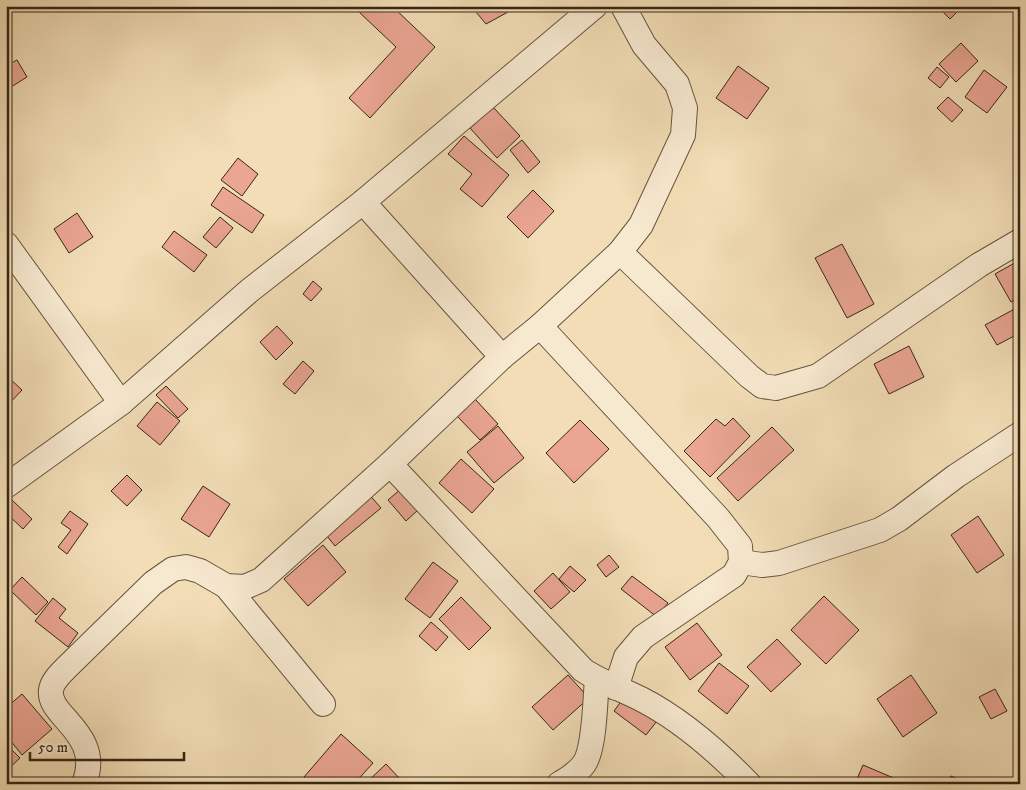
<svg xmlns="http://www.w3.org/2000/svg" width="1026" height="790" viewBox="0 0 1026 790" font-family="'IM FELL DW Pica',serif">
<rect width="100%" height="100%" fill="#f2ddb6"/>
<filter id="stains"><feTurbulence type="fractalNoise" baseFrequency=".004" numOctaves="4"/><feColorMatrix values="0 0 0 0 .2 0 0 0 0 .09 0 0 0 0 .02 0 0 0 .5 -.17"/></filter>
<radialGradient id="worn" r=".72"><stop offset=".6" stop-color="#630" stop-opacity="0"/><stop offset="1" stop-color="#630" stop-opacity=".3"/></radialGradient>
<g fill="#eaa593" stroke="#362615">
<polygon points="364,6 392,6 435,47 370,118 349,98 396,47 359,12"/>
<polygon points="471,6 519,6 486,24"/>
<polygon points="937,6 963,6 950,19"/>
<polygon points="961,43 978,61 956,82 939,64"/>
<polygon points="17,60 27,77 11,87 6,79 6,66"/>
<polygon points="738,66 769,88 747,119 716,98"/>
<polygon points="937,67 949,77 940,88 928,78"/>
<polygon points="984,70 1007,87 987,113 965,97"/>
<polygon points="948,97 963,110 952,122 937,108"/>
<polygon points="493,107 520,136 497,158 470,128"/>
<polygon points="464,136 509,175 482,207 460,189 472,174 448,154"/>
<polygon points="522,140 540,162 528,173 510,150"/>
<polygon points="238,158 258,174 242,196 221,180"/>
<polygon points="223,187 264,215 252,233 211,205"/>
<polygon points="533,190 554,211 528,238 507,217"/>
<polygon points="77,213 93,237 69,253 54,229"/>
<polygon points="220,217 233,228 216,248 203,237"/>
<polygon points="174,231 207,255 194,272 162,247"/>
<polygon points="842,244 874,304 847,318 815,258"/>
<polygon points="1020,260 1020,297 1011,302 995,274"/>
<polygon points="313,281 322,289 311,301 303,294"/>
<polygon points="1020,306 1020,333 997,345 985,325"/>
<polygon points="277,326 293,343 276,360 260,342"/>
<polygon points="909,346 924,377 889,394 874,364"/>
<polygon points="303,361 314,371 295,394 283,384"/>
<polygon points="6,375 22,390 6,407"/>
<polygon points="166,386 188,409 178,418 156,395"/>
<polygon points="475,399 498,424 480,440 457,416"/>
<polygon points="157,402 180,421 160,445 137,426"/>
<polygon points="733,418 750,436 710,477 684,451 716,419 725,426"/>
<polygon points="580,420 609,449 574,483 546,453"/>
<polygon points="498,426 524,458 494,483 467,452"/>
<polygon points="772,427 794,450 738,501 717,478"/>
<polygon points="461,459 494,489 472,513 439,483"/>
<polygon points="127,475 142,490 127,506 111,491"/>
<polygon points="203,486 230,504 209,537 181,519"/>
<polygon points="402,488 419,509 406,521 388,500"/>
<polygon points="367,492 381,508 335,546 322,530"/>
<polygon points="12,500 32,519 23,529 6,513 6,506"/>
<polygon points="70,511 88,524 67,554 58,547 71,530 61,523"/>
<polygon points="978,516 1004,555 977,573 951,535"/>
<polygon points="323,545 346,572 308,606 284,579"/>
<polygon points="609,555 619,567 606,577 597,565"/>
<polygon points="433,562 458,581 430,618 405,599"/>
<polygon points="570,566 586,580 574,592 559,579"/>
<polygon points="553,573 570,592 551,609 534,591"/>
<polygon points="632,576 668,603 657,617 621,589"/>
<polygon points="22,577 48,602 36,615 10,590"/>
<polygon points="824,596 859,630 826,664 791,630"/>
<polygon points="461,597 491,628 469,650 439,619"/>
<polygon points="53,598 66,609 59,618 78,633 68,647 35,621"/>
<polygon points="431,622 448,637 436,651 419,636"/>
<polygon points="697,623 722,655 690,680 665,647"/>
<polygon points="777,639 801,664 771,692 747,667"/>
<polygon points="719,663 749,686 727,714 698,691"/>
<polygon points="568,675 589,698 553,730 532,707"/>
<polygon points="911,675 937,713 903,737 877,699"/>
<polygon points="995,689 1007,711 991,719 979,697"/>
<polygon points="22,694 52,729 22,755 6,735 6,708"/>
<polygon points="625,696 657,721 646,735 614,711"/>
<polygon points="341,734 373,763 354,784 311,784 304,777"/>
<polygon points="6,744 20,758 6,771"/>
<polygon points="386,764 401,780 396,784 365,784"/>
<polygon points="863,765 896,779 894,784 855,784"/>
<polygon points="951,776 969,784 948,784"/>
</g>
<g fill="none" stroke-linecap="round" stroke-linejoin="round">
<g stroke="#65543d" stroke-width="26">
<g id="minor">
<polyline points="363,202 502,357"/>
<polyline points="6,244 121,403"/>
<polyline points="620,252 749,376 762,386 776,388 818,376 979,265 1020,241"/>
<polyline points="540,326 718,518 740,546 741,562 734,575 643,637 626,657 616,688"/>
<path d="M390 464 583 670C601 682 621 689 641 699 682 720 717 751 749 784"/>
<polyline points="6,486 121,403 249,291 363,202 595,6"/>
<polyline points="741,562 762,565 779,563 880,530 899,519 956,476 1020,434"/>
<polyline points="226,586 323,704"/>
<path d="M84 784C104 733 47 717 51 690 52 682 60 674 66 668L153 583 173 569 186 567 200 571 226 586 245 587 261 580 390 464 502 357 540 326 620 252 641 225 683 135 685 108 677 84 644 45 623 6"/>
<path d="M559 784C568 779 578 772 584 764 595 748 595 700 597 679"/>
</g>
</g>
<use href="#minor" stroke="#f7e9d0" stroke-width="24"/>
</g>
<rect width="1026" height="790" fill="none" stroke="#f2ddb6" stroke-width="25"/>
<rect x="8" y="8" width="1011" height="775" fill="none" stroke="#362615" stroke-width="2.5"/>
<rect x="12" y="12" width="1001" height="765" fill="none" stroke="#362615"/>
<path d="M30 752v8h154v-8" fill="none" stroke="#362615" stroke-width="2.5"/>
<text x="38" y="752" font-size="15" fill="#362615" stroke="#f7e9d0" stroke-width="4" paint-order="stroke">50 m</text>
<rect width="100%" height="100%" filter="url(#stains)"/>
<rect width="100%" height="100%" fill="url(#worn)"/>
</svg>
